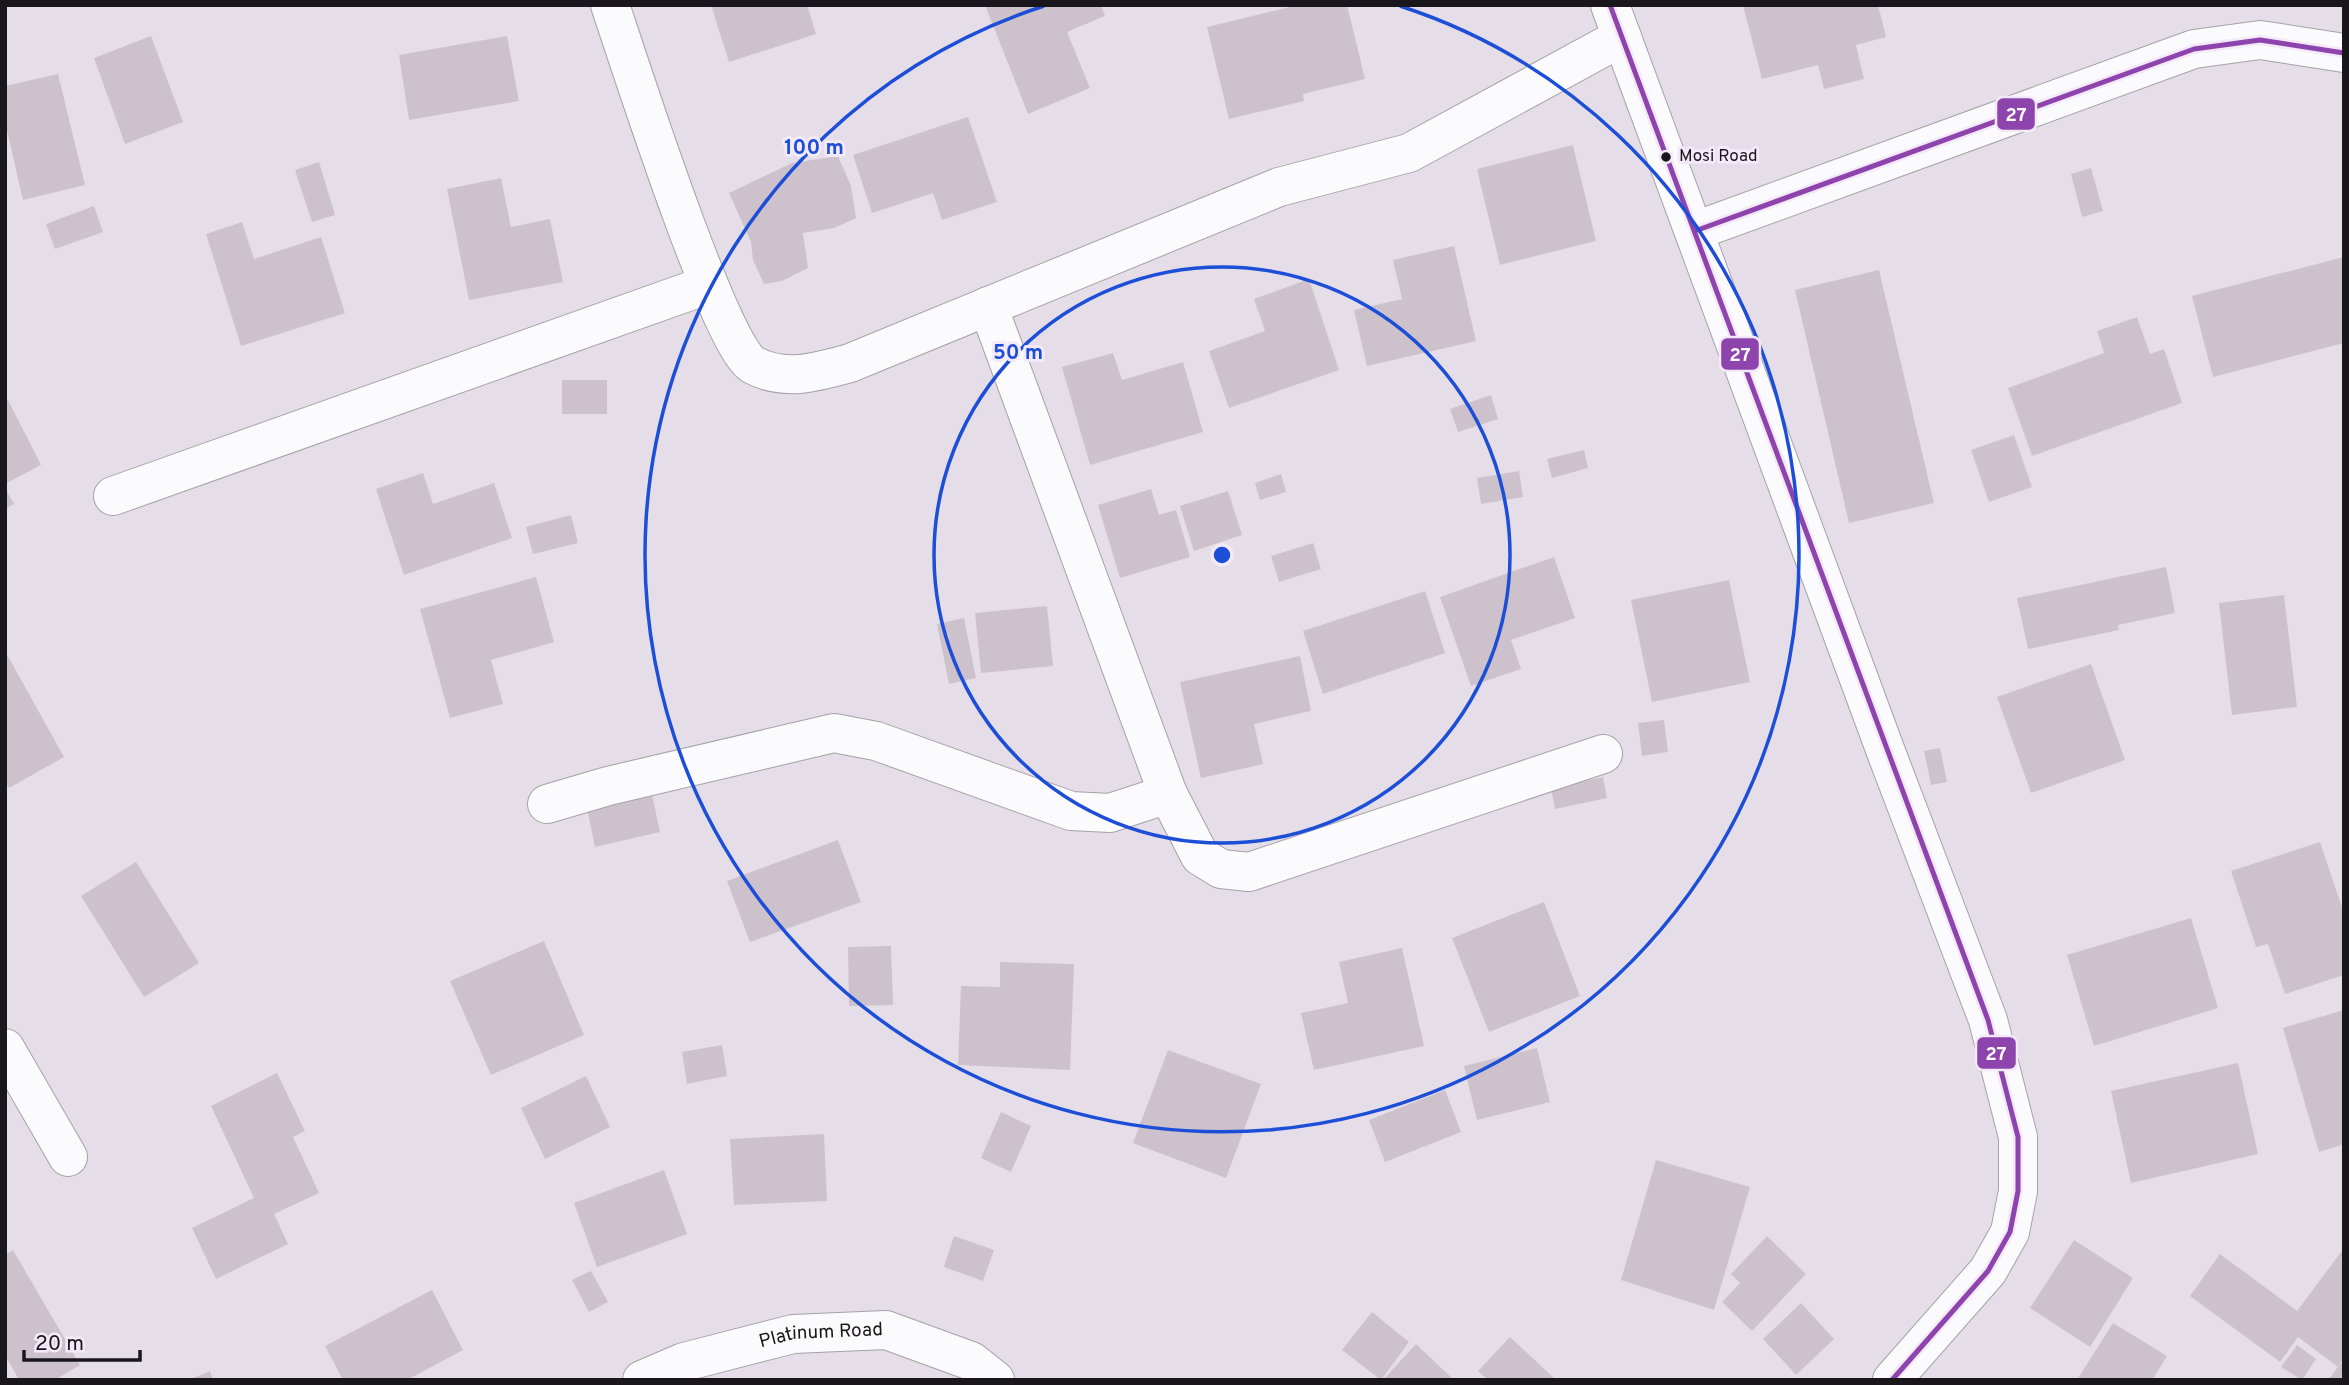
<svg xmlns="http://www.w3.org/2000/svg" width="2349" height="1385" viewBox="0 0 2349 1385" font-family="Overpass,sans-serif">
<rect width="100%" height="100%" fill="#e5dee8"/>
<g fill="#cdc2cc">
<polygon points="711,5 807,5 816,34 729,62"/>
<polygon points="985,5 1101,5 1105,16 1067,32 1090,88 1028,114"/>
<polygon points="1298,5 1347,5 1365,79 1303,94 1304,101 1229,119 1207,27"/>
<polygon points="1743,5 1878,5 1886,37 1856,45 1864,79 1824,89 1818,65 1762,79"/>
<polygon points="151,36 183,122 125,144 94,58"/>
<polygon points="507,36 519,101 409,120 399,55"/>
<polygon points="58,74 85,185 23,200 5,122 5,86"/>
<polygon points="968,117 997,202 942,220 933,193 872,213 853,155"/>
<polygon points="1573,145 1596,241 1500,265 1477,169"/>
<polygon points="838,156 851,186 856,218 834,228 803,233 808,268 782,281 764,284 753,260 751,242 729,193 792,163"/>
<polygon points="319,162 335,215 312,222 295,170"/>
<polygon points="2091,168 2103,211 2082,217 2071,174"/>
<polygon points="501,178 511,227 550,219 563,282 469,300 447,189"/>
<polygon points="94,206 103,232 55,249 46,224"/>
<polygon points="242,222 254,259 321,237 345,313 241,346 206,234"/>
<polygon points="1454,246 1476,341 1367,366 1354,310 1402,299 1393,260"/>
<polygon points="2344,257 2344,343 2213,377 2192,296"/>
<polygon points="1879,270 1934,503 1849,523 1795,290"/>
<polygon points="1309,279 1339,370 1229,408 1209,351 1265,331 1254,299"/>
<polygon points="2137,317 2150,354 2164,349 2182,403 2032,456 2008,388 2104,353 2097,331"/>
<polygon points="1113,353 1122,380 1183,362 1203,432 1090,465 1062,367"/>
<rect x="562" y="380" width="45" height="34"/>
<polygon points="1491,395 1498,419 1458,432 1450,409"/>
<polygon points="8,400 41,465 5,484 5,401"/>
<polygon points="2014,435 2032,487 1989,502 1971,450"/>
<polygon points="1584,450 1588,468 1552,478 1547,459"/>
<polygon points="1519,471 1523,497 1481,504 1477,478"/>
<polygon points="423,473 433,504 494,483 512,538 404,575 376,489"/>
<polygon points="1281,474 1286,492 1260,500 1255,483"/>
<polygon points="5,488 14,504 5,509"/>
<polygon points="1151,489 1159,515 1176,510 1190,557 1120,578 1098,505"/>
<polygon points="1228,491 1242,535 1194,551 1180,506"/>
<polygon points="571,515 578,543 533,554 526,527"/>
<polygon points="1313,543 1321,569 1279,582 1271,556"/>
<polygon points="1554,557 1575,618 1511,640 1521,669 1471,686 1440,597"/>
<polygon points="2166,567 2175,613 2118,625 2119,630 2028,649 2017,598"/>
<polygon points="536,577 554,642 491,660 503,704 450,718 420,609"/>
<polygon points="1729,580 1750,682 1652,702 1631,600"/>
<polygon points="1425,591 1445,653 1323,694 1303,631"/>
<polygon points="2284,595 2297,707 2232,715 2219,603"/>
<polygon points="1047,606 1053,666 981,673 975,613"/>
<polygon points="964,618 976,678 949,684 937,624"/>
<polygon points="5,651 64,757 9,788 5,781"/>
<polygon points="1300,656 1311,711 1254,724 1263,764 1201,778 1180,682"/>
<polygon points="2091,664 2125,760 2031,793 1997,697"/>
<polygon points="1664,720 1668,752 1642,756 1638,723"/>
<polygon points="1940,748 1947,782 1931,785 1924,751"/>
<polygon points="1603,777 1607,798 1555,809 1551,788"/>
<polygon points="652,794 660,832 595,847 587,808"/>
<polygon points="838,840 861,902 750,942 727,881"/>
<polygon points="2320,842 2344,913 2344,975 2285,994 2268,944 2256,947 2231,871"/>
<polygon points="136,862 199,963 144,997 81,896"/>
<polygon points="1544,902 1580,996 1489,1032 1452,938"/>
<polygon points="2191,918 2218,1008 2094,1046 2067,955"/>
<polygon points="544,941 584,1035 491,1075 450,981"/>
<polygon points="891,946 893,1005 849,1006 848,947"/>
<polygon points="1402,948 1424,1046 1314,1070 1301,1013 1348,1003 1339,962"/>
<polygon points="1000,962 1074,964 1070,1070 958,1065 961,986 1000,987"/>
<polygon points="2344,1010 2344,1144 2319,1152 2283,1028"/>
<polygon points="722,1045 727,1076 687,1084 682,1052"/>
<polygon points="1537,1048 1550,1102 1477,1120 1464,1066"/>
<polygon points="1168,1050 1261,1084 1226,1178 1133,1143"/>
<polygon points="2238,1063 2258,1154 2131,1183 2111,1091"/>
<polygon points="277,1073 305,1131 293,1137 319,1193 274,1214 288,1244 216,1279 192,1228 254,1198 211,1106"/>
<polygon points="586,1076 610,1127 545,1159 521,1108"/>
<polygon points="1445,1090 1461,1132 1385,1162 1369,1120"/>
<polygon points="1001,1112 1031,1126 1011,1172 981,1158"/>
<polygon points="824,1134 827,1201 734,1205 730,1139"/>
<polygon points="1656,1160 1750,1187 1714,1310 1621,1280"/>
<polygon points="664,1170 687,1234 597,1267 574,1203"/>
<polygon points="954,1236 994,1250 983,1281 944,1267"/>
<polygon points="1767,1236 1806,1274 1752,1331 1722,1302 1740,1283 1731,1274"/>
<polygon points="2074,1240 2133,1278 2090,1347 2030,1308"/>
<polygon points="2344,1248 2344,1358 2338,1367 2298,1337 2280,1362 2190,1296 2220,1254 2297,1311"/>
<polygon points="13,1250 80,1365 55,1380 19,1380 5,1355 5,1255"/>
<polygon points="591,1271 608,1302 589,1312 572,1280"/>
<polygon points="432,1290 463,1350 407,1380 343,1380 325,1346"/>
<polygon points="1801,1303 1834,1339 1796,1375 1763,1339"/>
<polygon points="1372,1312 1409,1342 1381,1380 1342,1350"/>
<polygon points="2113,1323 2167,1356 2152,1380 2077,1380"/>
<polygon points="1510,1337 1556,1380 1488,1380 1478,1371"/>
<polygon points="1416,1344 1454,1380 1383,1380"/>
<polygon points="2297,1345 2316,1359 2302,1380 2281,1367"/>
<polygon points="2344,1361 2344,1380 2328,1380 2338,1367"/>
<polygon points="210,1371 213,1380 189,1380"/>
</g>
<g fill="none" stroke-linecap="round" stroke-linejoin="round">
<g stroke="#a6a2a8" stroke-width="40">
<g id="minor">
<path d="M610 5C628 58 720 347 753 365 785 382 817 372 850 363L1279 187 1409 153 1622 37"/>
<polyline points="1695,231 2194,49 2260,40 2344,53"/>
<polyline points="988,306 1168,794 1200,856 1221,869 1249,872 1603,754"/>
<polyline points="113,496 707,285"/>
<polyline points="547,804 608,786 834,733 876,741 1071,811 1110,813 1168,794"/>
<polyline points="5,1048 68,1157"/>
<path id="s1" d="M642 1380 684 1362 793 1334 886 1330 971 1361 995 1380"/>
</g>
</g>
<g stroke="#a6a2a8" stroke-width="40">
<polyline id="major" points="1610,5 1886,752 1988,1020 2018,1137 2018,1191 2010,1232 1988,1271 1892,1380"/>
</g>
<use href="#minor" stroke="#fbfafc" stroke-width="38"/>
<use href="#major" stroke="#fbfafc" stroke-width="38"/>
<g stroke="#f3e9f9" stroke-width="10">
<g id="bus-1">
<polyline points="1610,5 1988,1020 2018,1137 2018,1191 2010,1232 1988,1271 1892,1380"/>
<polyline points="1695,231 2194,49 2260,40 2344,53"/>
</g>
</g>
<use href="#bus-1" stroke="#8e44ad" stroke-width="5"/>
</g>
<g fill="none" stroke="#1d4ed8" stroke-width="3.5">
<circle cx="1222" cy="555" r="288"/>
<path d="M1400 6A577 577 0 1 1 1044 6"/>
</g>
<circle fill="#1a171c" stroke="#f3e9f9" stroke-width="2.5" cx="1666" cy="157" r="6"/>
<g text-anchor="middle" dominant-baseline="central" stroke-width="6" stroke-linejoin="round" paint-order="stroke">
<g font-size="17" fill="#1a171c" stroke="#f3e9f9" text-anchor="start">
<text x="1679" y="157">Mosi Road</text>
</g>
<g font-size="19" fill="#1a171c" stroke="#f3e9f9">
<text stroke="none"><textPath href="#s1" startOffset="186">Platinum Road</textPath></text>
</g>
</g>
<circle cx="1222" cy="555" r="10" fill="#1d4ed8" stroke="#f3e9f9" stroke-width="3.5"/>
<g font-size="21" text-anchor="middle" font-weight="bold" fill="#1d4ed8" stroke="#f3e9f9" stroke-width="6" stroke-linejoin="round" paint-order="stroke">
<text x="814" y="154">100 m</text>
<text x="1018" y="359">50 m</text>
</g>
<g stroke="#f3e9f9" stroke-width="2.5">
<rect x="1996" y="97" width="40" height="34" rx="7" fill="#8e44ad"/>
<rect x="1720" y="337" width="40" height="34" rx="7" fill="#8e44ad"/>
<rect x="1976" y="1036" width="41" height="34" rx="7" fill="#8e44ad"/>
</g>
<g font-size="19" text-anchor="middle" font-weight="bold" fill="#fff">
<text x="2016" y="121">27</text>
<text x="1740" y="361">27</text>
<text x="1996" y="1060">27</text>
</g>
<rect width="2349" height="1385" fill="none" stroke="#1a171c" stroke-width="14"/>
<path d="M24 1350v10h116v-10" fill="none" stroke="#1a171c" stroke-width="3.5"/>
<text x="35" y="1350" font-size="21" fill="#1a171c" stroke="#f3e9f9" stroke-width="5" paint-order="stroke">20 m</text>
</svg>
